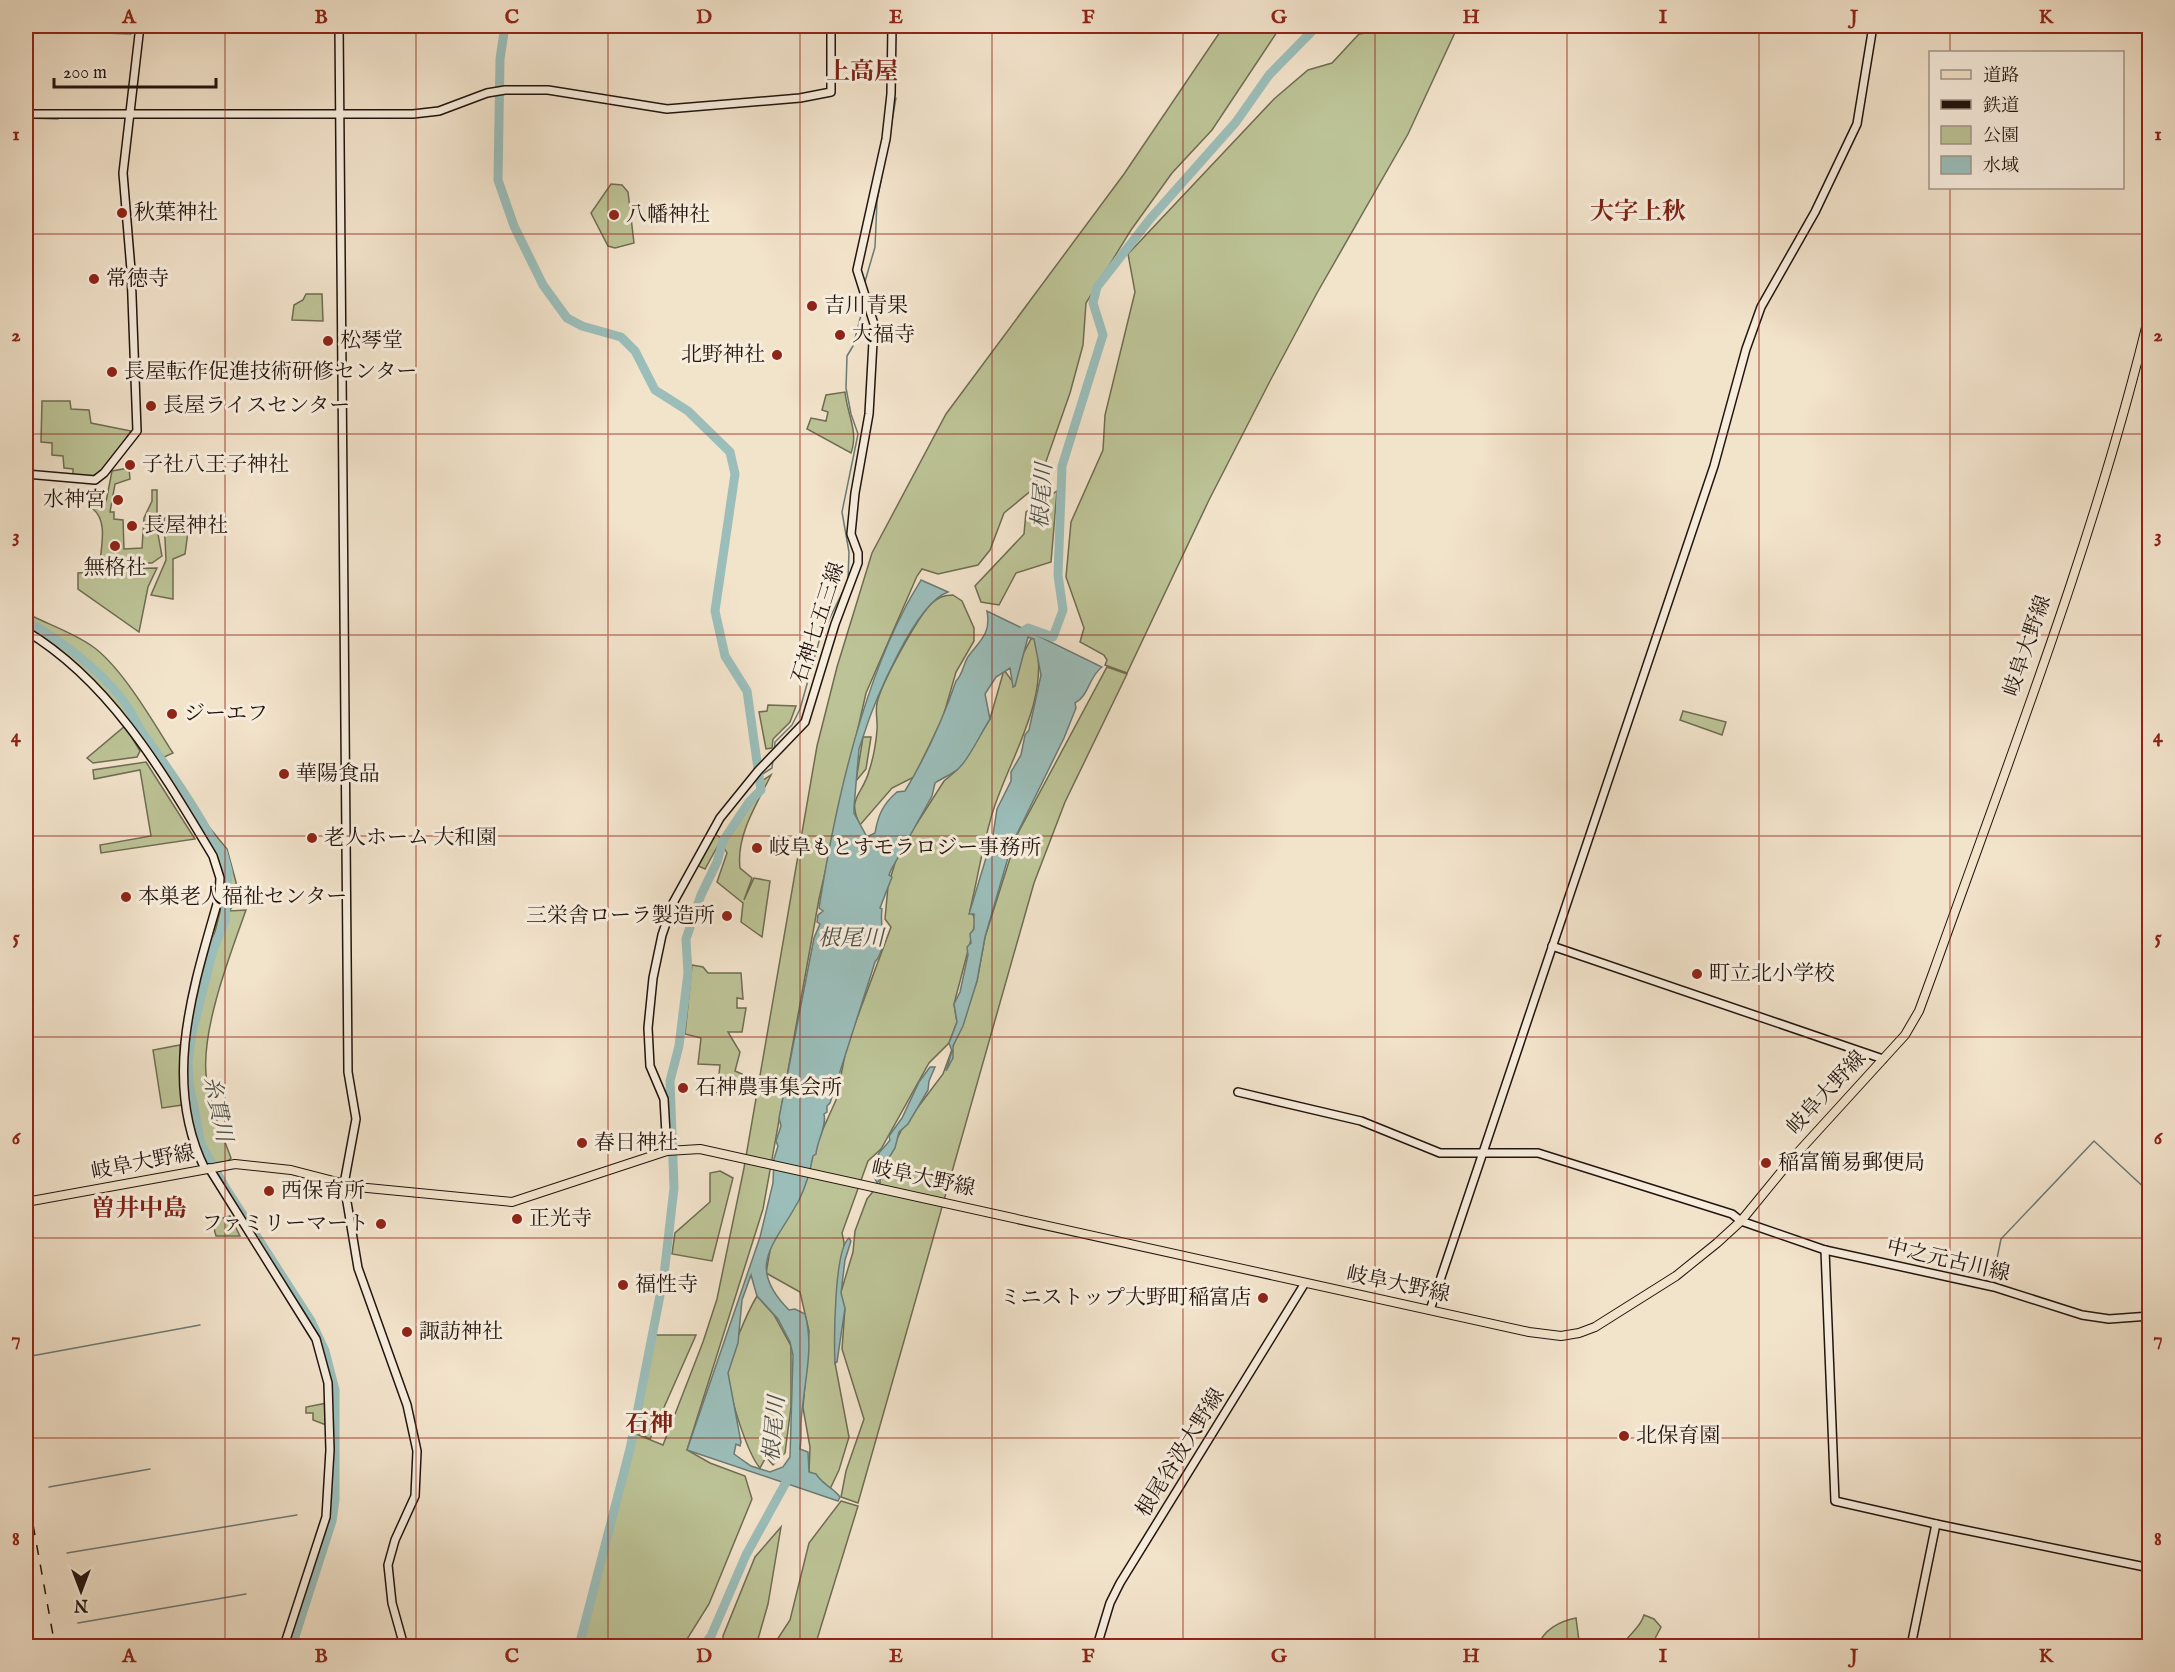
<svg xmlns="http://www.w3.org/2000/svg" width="2175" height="1672" viewBox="0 0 2175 1672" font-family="'IM FELL English','Noto Serif JP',serif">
<rect width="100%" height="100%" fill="#f2e3cb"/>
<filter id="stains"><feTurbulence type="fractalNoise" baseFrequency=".00333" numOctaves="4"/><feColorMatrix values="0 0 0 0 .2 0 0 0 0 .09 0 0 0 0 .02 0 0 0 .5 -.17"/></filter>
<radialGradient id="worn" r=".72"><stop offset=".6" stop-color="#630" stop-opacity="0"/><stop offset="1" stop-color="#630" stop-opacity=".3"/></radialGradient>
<g fill="#bcc396" stroke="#6f6c52" stroke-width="1.5">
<polygon points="1224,26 1281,26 1212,130 1172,173 1131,230 1086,303 1083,345 1070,393 1043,470 1033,489 1004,513 990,550 978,565 938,574 922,569 917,576 866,693 819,899 763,1209 687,1450 710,1463 745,1476 752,1499 709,1604 684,1644 581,1646 636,1434 663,1445 703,1342 717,1299 744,1168 817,746 837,667 872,553 946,414 1124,174"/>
<polygon points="1376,26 1458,26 1408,134 1317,293 1270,381 1209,500 1127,673 1105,665 1107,660 1104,655 1080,642 1084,628 1066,577 1071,522 1103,450 1105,415 1135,292 1128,254 1274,99 1308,70 1332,63 1359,34 1371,32"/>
<polygon points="611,184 622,185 628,192 634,243 615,248 608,246 591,213"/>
<polygon points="306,294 322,294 323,321 292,320 294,305 303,300"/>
<path d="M845 392C847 414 859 432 851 453L807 429 811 418 826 421 828 412 822 410 826 395Z"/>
<polygon points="42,401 70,401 71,409 89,410 91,423 131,431 110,463 94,478 73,478 73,469 64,468 63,456 52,455 52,443 41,442"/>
<path d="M129 468 130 479 115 484 110 512H114V519L123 520 124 549 142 548 144 518 152 501V490H157V529L162 556 152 563H100C101 546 108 521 93 509L106 502 112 471Z"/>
<polygon points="1057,491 1051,562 1016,573 999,605 981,602 975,586 1024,534 1026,512"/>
<polygon points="173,516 190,517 185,554 173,559 173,599 151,595 166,560 164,518"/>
<polygon points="157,568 148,587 139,632 78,589 78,573 101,572 103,569"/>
<path d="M953 595 962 601 974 628V641L956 672 943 717 914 777 892 788 860 825C846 797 863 795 869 771 873 759 876 743 877 730 878 722 875 712 877 703 881 684 918 616 932 603 939 597 944 595 953 595Z"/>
<path d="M26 613C47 624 72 632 92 646 122 667 153 722 173 753L164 757 209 827 227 849 236 882 237 901 229 911 246 910C230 955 202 1027 206 1074 208 1103 221 1131 231 1158L227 1162 210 1163 197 1142 185 1080 187 1045 224 896 223 874 217 856C202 828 183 802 165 775 126 718 86 661 26 626Z"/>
<path d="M1035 638C1051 698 1011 755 993 811 983 843 978 877 970 910L976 920 954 1004 957 1022 949 1043 929 1063 881 1149 868 1161 842 1233 844 1242 841 1292 853 1252 855 1231 867 1199 880 1183V1172L903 1127 943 1074 977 981 985 937 1018 833 1107 667 1127 674 1065 802 1034 883 858 1503 841 1497 846 1471 864 1419 842 1349 845 1308 835 1363 849 1437 839 1470 830 1489 809 1472 810 1447 803 1408 809 1331 800 1292 766 1273 771 1245 836 1100 847 1045 891 927 885 919 888 886 898 853 944 781 957 770 990 719 1004 670 1015 685 1022 656 1031 639Z"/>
<polygon points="768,705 796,706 790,722 773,739 772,748 766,749 759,712 767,711"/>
<polygon points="1683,711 1726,722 1722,735 1680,720"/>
<polygon points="125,726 140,751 137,757 93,763 87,758"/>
<polygon points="863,737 871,737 866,769 856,781"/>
<polygon points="146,762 195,839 101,853 100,845 151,836 140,770 94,779 93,770"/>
<path d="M771 775C757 804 736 835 740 868L752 878 744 900 754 878 770 881 762 937 741 922 743 903 717 882 727 853 723 846 762 781Z"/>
<polygon points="712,833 722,838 705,869 696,865"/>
<polygon points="692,965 703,967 708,973 741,973 743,999 737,998 737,1008 746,1008 742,1032 728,1032 740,1052 735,1071 742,1074 738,1088 727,1085 717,1092 720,1065 698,1064 701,1038 685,1034"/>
<polygon points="180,1045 182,1105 162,1108 153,1050"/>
<polygon points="720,1171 733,1178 712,1261 672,1254 675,1233 710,1202 710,1173"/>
<polygon points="230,1216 240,1236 216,1236 212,1221"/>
<path d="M757 1296 774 1315 791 1346V1407L785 1453 773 1465 766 1457 760 1468C747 1453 728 1393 728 1373 728 1356 748 1311 757 1296Z"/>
<polygon points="652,1335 696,1335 650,1439 634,1431"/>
<polygon points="327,1403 326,1425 313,1420 313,1413 306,1413 306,1407"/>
<polygon points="841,1501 858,1506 815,1646 773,1646 790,1620 809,1543"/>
<polygon points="781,1527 768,1604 756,1646 723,1646 723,1636 755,1557"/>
<path d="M1644 1615 1654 1619 1661 1627 1651 1646H1622C1629 1633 1640 1629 1644 1615Z"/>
<path d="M1576 1618 1579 1641 1594 1643 1599 1646H1538C1543 1630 1560 1621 1576 1618Z"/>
</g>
<g fill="#9bbeba" stroke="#6b7a75" stroke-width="1.5" fill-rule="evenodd">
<path d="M921 580 948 592C915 603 874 702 863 737L859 749 854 807V813L867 837 875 833C878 815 883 804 897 792L905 791C926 756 943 719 956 681 964 673 963 662 970 654 982 639 991 632 987 611L1102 667C1089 676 1089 696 1075 703L1076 708 1064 738 1012 844 985 937 977 981 963 1026 953 1046V1058L946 1071 952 1051 949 1043 957 1022 954 1004 960 992 968 955 967 947 971 943 970 934 974 929V914H969L993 835 997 809 1011 781V772L1021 755 1025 735 1029 730 1041 675 1034 639 1028 637 1015 686 1013 687 1010 668 996 677 985 694 990 719C981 733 969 759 959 768 953 774 942 778 935 783L932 796 891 870 889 875 892 877 880 908 882 909C879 929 889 945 875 962L830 1103 827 1106V1112L824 1114C827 1126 817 1141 816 1154L813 1156C810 1172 806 1186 799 1200 776 1244 744 1265 789 1310L795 1309 805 1314C814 1347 805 1378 802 1412 800 1424 802 1436 800 1449L808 1452 809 1472 816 1474C824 1486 834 1488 840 1497L838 1501 687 1450 760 1237 773 1183 774 1159 778 1146 776 1141 781 1126 779 1118 814 938 820 924 817 922 818 915 823 911 819 908C834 812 860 694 905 608 910 598 916 589 921 580ZM751 1275 757 1296 778 1319 790 1342 793 1355 790 1457 783 1467 770 1472 751 1466 734 1454 736 1444 740 1446 741 1442 728 1373 738 1343 742 1300Z"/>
<path d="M930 1067H935L929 1081 928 1090 908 1124 899 1132 895 1148 880 1172 882 1177 877 1183 873 1173 876 1170C876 1150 879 1155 890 1140L889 1136 902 1118 919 1082Z"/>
<path d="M849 1238 851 1241 845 1260 841 1293 845 1308 837 1362 835 1363C834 1341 834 1250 849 1238Z"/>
</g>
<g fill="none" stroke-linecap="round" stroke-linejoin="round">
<g stroke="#6b7a75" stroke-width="1.5">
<polyline points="26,30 131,34"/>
<polyline points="26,118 58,119"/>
<polyline points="890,132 896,98"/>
<polyline points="864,285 875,247 877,201 887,149"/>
<polyline points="848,580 849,552 842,512 858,434 851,414 846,388 847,356 853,346 861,315 861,296"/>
<polyline points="774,751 775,742 792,725 800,709 820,638 846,585"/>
<polyline points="761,775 772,768 773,759"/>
<polyline points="1994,1273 2001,1239 2094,1141 2150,1193"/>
<polyline points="26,1357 200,1325"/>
<polyline points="49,1487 150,1469"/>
<polyline points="67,1553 297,1515"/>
<polyline points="78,1623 246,1594"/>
</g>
<g stroke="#9bbeba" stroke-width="9">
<polyline points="505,26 500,59 498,180 514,226 543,285 567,318 582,326 621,337 635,351 655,390 688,411 730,452 735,474 715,611 725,656 747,691 761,790 749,802 723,841 717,862 701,895 686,939 688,973 679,1046 670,1081 674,1188 664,1275 630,1449 579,1646"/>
<path d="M26 621C61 640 97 668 122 699 131 710 136 724 144 735 169 770 194 805 214 843L223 852 228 871 225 921 213 950 192 1033 188 1061 189 1082 201 1144 225 1187 311 1321 325 1351 335 1390V1500L332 1521 292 1646"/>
<polyline points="1016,636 1028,628 1053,637 1063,610 1058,575 1062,466 1103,335 1093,303 1097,287 1150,219 1236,122 1269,75 1317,26"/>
<polyline points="703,1646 711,1636 746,1555 790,1475"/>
</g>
<g stroke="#22140e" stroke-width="10">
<g id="secondary">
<polyline points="339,26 348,1072 356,1119 344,1184 358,1268 407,1405 417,1451 415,1496 395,1540 388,1565 392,1603 404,1646"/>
<polyline points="26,114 413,114 439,111 487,93 505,90 548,90 667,109 800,98 831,92 831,26"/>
<polyline points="26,474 95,480 104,473 137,431 131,270 123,173 140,26"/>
<path d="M26 631C111 682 163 773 213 856L220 878 219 897C194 985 161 1081 205 1169"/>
<polyline points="1552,946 1883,1059"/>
<polyline points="1238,1092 1361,1121 1440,1153 1538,1153 1732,1214 1741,1221 1825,1250 1994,1287 2082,1315 2109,1319 2150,1316"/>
<polyline points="667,1151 664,1099 650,1066 648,1028 653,978 662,935 673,903 720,818 758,771 805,722 835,624 858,563 858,553 851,534 855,493 869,414 874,324 857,270 886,139 891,94 892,26"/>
<polyline points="209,1168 316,1339 328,1383 330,1450 326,1517 284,1646"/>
<polyline points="1825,1250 1835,1501 1936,1524 2150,1568"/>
<polyline points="1430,1310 1714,466 1746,349 1761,307 1815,212 1857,124 1873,26"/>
<polyline points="1097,1646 1110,1603 1120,1583 1305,1283"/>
<polyline points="1911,1646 1936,1524"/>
</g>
</g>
<g stroke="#22140e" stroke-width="10">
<path id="primary" d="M26 1202 235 1164 291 1170 357 1187 512 1202 667 1151 700 1149 1529 1332 1561 1336 1579 1333 1595 1327 1676 1276 1717 1243 1741 1221 1791 1160 1905 1035 1919 1011 1934 970C2011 754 2097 533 2150 311"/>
</g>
<use href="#secondary" stroke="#f7eddd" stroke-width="7"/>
<use href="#primary" stroke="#f2e3cb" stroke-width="8"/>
<polyline stroke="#22140e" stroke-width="1.5" stroke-dasharray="10 10" stroke-linecap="butt" points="26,1486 55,1646"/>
</g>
<path fill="none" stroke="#8f2418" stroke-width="1.5" stroke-opacity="0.55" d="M225 26V1646M416 26V1646M608 26V1646M800 26V1646M992 26V1646M1183 26V1646M1375 26V1646M1567 26V1646M1759 26V1646M1950 26V52M1950 188V1646M26 234H2150M26 434H2150M26 635H2150M26 836H2150M26 1037H2150M26 1238H2150M26 1438H2150"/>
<g fill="#8f2418" stroke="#f7eddd" stroke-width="2">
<circle cx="122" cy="213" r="6"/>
<circle cx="614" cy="215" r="6"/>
<circle cx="94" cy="279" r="6"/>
<circle cx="812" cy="306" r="6"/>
<circle cx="840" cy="335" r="6"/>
<circle cx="328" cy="341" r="6"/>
<circle cx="777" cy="355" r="6"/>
<circle cx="112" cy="372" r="6"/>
<circle cx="151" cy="406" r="6"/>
<circle cx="130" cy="465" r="6"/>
<circle cx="118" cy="500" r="6"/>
<circle cx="132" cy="526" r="6"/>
<circle cx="115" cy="546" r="6"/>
<circle cx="172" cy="714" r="6"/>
<circle cx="284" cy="774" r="6"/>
<circle cx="312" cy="838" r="6"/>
<circle cx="757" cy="848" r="6"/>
<circle cx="126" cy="897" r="6"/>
<circle cx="727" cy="916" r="6"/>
<circle cx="1697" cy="974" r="6"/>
<circle cx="683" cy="1088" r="6"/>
<circle cx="582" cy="1143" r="6"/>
<circle cx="1766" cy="1163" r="6"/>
<circle cx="269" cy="1191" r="6"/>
<circle cx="517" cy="1219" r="6"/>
<circle cx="381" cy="1224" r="6"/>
<circle cx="623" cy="1285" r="6"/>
<circle cx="1263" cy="1298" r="6"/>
<circle cx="407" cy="1332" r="6"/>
<circle cx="1624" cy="1436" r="6"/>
</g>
<g text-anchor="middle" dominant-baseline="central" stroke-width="6" stroke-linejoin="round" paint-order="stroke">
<g font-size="21" fill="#22140e" stroke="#f7eddd" text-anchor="start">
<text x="134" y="213">秋葉神社</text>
<text x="626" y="215">八幡神社</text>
<text x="106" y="279">常徳寺</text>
<text x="824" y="306">吉川青果</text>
<text x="852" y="335">大福寺</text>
<text x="340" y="341">松琴堂</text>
<text x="765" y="355" text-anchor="end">北野神社</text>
<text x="124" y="372">長屋転作促進技術研修センター</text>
<text x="163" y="406">長屋ライスセンター</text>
<text x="142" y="465">子社八王子神社</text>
<text x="106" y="500" text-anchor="end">水神宮</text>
<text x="144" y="526">長屋神社</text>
<text x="115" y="568" text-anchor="middle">無格社</text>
<text x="184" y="714">ジーエフ</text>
<text x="296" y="774">華陽食品</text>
<text x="324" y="838">老人ホーム 大和園</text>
<text x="769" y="848">岐阜もとすモラロジー事務所</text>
<text x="138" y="897">本巣老人福祉センター</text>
<text x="715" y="916" text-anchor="end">三栄舎ローラ製造所</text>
<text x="1709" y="974">町立北小学校</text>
<text x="695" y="1088">石神農事集会所</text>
<text x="594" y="1143">春日神社</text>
<text x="1778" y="1163">稲富簡易郵便局</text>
<text x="281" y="1191">西保育所</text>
<text x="529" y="1219">正光寺</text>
<text x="369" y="1224" text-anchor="end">ファミリーマート</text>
<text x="635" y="1285">福性寺</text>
<text x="1251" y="1298" text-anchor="end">ミニストップ大野町稲富店</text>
<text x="419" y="1332">諏訪神社</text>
<text x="1636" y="1436">北保育園</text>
</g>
<g font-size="21" fill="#22140e" stroke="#f7eddd">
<text transform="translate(819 623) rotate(-72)">石神七五三線</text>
<text transform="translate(2028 646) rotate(-71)">岐阜大野線</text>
<text transform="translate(1827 1093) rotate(-47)">岐阜大野線</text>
<text transform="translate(143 1163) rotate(-11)">岐阜大野線</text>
<text transform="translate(923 1179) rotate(12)">岐阜大野線</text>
<text transform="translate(1948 1261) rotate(13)">中之元古川線</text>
<text transform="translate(1398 1285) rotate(12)">岐阜大野線</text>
<text transform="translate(1181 1453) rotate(-58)">根尾谷汲大野線</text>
</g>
<g font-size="22" font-style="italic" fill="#4c504a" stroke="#f7eddd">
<text transform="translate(1043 496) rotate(-86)">根尾川</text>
<text x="851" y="939">根尾川</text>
<text transform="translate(217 1109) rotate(78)">糸貫川</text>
<text transform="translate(775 1429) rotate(-85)">根尾川</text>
</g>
<g font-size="24" font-weight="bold" fill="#7a1f14" stroke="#f7eddd">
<text x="862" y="72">上高屋</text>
<text x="1638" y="212">大字上秋</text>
<text x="139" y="1209">曽井中島</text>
<text x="649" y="1424">石神</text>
</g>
</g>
<rect width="2175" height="1672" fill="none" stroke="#f2e3cb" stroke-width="66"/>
<rect x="1929" y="51" width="195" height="138" fill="#f7eddd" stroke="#a2968a" stroke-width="1.5"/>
<rect x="1941" y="70" width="30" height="9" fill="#f2e3cb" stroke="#a2968a" stroke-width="1.5"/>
<text x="1983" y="81" font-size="18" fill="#22140e">道路</text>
<rect x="1941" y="100" width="30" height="9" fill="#22140e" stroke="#a2968a" stroke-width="1.5"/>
<text x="1983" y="111" font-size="18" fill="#22140e">鉄道</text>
<rect x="1941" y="126" width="30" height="18" fill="#bcc396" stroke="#a2968a" stroke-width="1.5"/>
<text x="1983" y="141" font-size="18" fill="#22140e">公園</text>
<rect x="1941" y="156" width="30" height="18" fill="#9bbeba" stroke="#a2968a" stroke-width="1.5"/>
<text x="1983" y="171" font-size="18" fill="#22140e">水域</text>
<g transform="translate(81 1591) rotate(180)" stroke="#f7eddd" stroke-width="4.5" paint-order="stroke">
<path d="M0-4.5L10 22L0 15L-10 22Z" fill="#22140e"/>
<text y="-9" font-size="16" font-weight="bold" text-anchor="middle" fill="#22140e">N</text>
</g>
<path d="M54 78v9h162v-9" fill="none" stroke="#22140e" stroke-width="3"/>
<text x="63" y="78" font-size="18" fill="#22140e" stroke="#f7eddd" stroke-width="4.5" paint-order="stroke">200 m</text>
<rect x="33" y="33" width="2109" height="1606" fill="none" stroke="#8f2418" stroke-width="2"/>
<g font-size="20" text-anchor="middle" font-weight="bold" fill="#8f2418">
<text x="129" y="23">A</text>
<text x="321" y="23">B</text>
<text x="512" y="23">C</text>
<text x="704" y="23">D</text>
<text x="896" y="23">E</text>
<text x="1088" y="23">F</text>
<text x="1279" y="23">G</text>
<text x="1471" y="23">H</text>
<text x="1663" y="23">I</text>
<text x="1854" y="23">J</text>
<text x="2046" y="23">K</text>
<text x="16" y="140">1</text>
<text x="2158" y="140">1</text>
<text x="16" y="341">2</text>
<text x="2158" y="341">2</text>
<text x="16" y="542">3</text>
<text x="2158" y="542">3</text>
<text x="16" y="742">4</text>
<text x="2158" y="742">4</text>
<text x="16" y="943">5</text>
<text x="2158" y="943">5</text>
<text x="16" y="1144">6</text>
<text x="2158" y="1144">6</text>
<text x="16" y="1345">7</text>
<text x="2158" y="1345">7</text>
<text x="16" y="1545">8</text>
<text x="2158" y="1545">8</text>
<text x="129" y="1662">A</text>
<text x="321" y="1662">B</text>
<text x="512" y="1662">C</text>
<text x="704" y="1662">D</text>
<text x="896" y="1662">E</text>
<text x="1088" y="1662">F</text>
<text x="1279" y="1662">G</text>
<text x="1471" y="1662">H</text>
<text x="1663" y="1662">I</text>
<text x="1854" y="1662">J</text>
<text x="2046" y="1662">K</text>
</g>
<rect width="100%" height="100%" filter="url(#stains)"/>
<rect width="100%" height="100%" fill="url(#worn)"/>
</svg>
